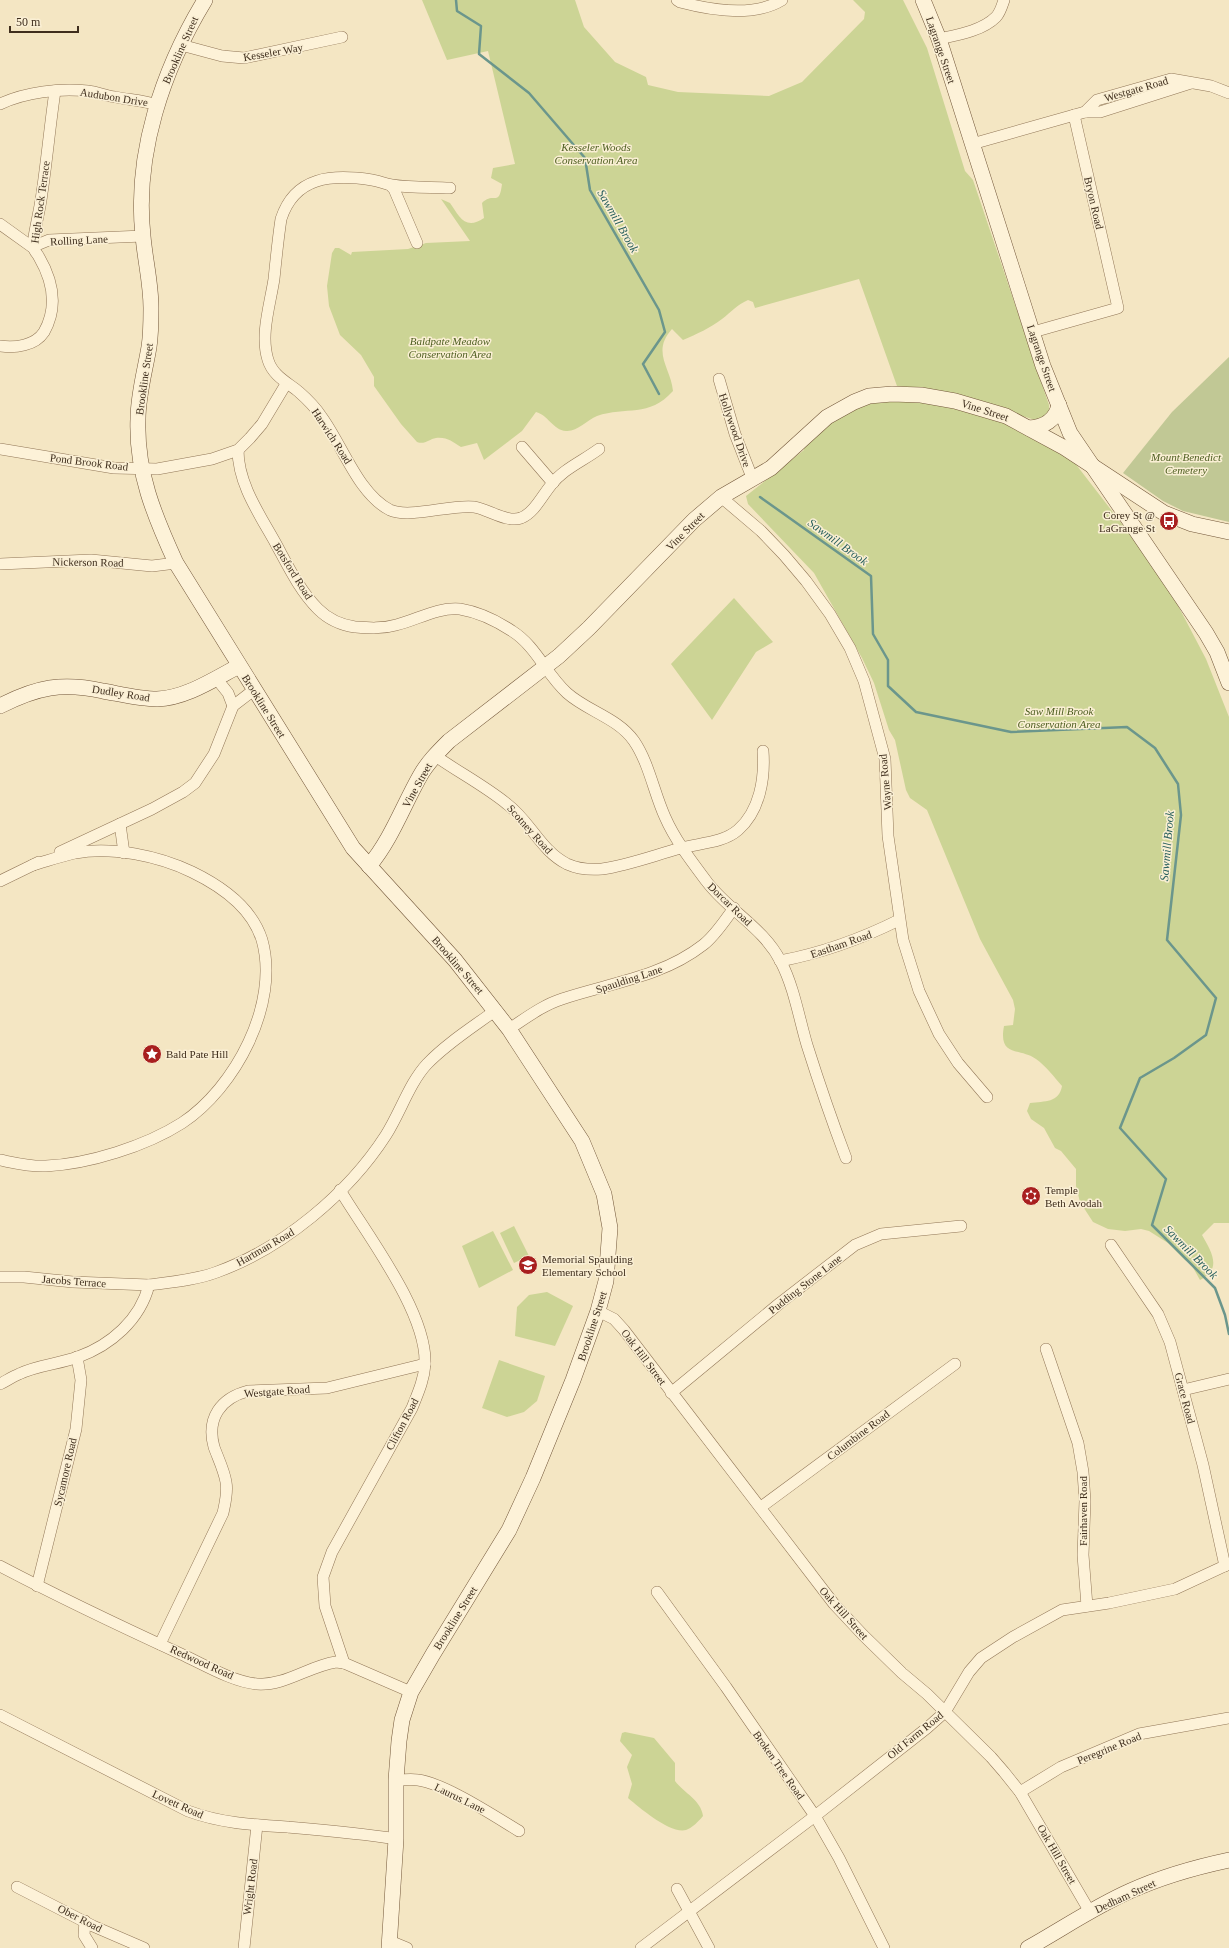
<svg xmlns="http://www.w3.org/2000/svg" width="1229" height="1948" viewBox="0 0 1229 1948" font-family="Georgia,serif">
<rect width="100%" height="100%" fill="#f4e6c3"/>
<g fill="#ccd495">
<path d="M422 0H575L584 27 615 62 646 77 648 85 678 92 769 96 802 82 864 19 865 12 853 0H903L927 48 965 171 973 180 1049 405V412L1042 420H1035L966 398 897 386 859 279 755 308 753 302 748 300C737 305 731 312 722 319 710 328 697 334 683 340L672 329C651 352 671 368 673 391 649 418 626 406 597 416 587 420 577 432 566 431 553 430 548 415 536 412L522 431 484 460 477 443 461 447C452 442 448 437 436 438 429 439 425 445 417 442L401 424 374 386V377L361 355 340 335 329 306 327 286 332 253 335 248H339L351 255 352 252 408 249 426 243 470 241 441 199 450 203C459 216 465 231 484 218L482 203C494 191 499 208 502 184L491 178 493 168 515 164 488 51 447 60Z"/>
<path d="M887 399 931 402 1054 436 1163 577 1206 659 1229 717V1223H1214L1202 1235C1211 1251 1223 1269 1200 1280L1191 1264 1185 1260 1168 1243 1149 1231 1141 1229 1125 1231 1108 1229 1093 1222 1080 1202 1076 1186V1169L1061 1151 1055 1148 1044 1128 1031 1119 1027 1111 1030 1103C1045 1101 1059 1103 1062 1086 1054 1077 1046 1066 1036 1059 1020 1047 998 1058 1004 1026L1013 1025 1015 1009 1013 1000 980 939 927 810 910 798 906 790 895 740 889 730 874 683 862 658 814 573 748 504 746 496 804 450 803 446 834 419 852 408Z"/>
<polygon points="734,598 773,642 756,652 712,720 671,664"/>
<polygon points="514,1226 529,1256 514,1263 500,1233"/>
<polygon points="493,1231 513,1270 479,1288 462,1246"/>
<polygon points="547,1292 573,1306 555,1346 515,1336 517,1307 529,1295"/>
<polygon points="499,1360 545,1376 537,1401 524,1412 507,1417 482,1408"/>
<path d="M625 1732 654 1738 675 1763V1781C684 1793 701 1800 703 1816 699 1821 692 1828 686 1830 670 1834 640 1808 628 1798L632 1784 627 1767 632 1755 620 1741 622 1733Z"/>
</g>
<polygon fill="#c1c895" points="1229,357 1229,522 1183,511 1163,501 1123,473 1172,412"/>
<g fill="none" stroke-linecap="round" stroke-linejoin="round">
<g stroke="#6b968c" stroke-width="2.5">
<polyline points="456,0 457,11 481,26 479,54 529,93 585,158 590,190 659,310 665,332 643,364 659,394"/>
<polyline points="760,497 871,576 873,634 888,660 888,686 916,712 1011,732 1127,727 1155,748 1178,784 1181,815 1167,940 1216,998 1206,1035 1174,1058 1140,1078 1120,1128 1166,1179 1152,1225 1215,1288 1225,1315 1229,1334"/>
</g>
<g stroke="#917657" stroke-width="12">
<g id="street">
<path d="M677 0 680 2C710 10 753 18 782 0"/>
<path d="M939 39C957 35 982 31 996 17 1000 13 1002 6 1004 0"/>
<polyline points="181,45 222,56 244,58 342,37"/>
<path d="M0 104C26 92 59 88 88 91 97 92 106 96 115 97 129 100 143 100 157 105"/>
<polyline points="1085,112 1097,100 1171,79 1211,86 1229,93"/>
<polyline points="972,144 1085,112 1100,112 1191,83"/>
<polyline points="390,185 394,189 417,243"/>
<path d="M450 188C431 187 411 188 392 185 385 184 379 181 372 180 332 174 295 176 281 219 278 239 276 259 274 279 270 305 260 335 268 360 273 376 287 382 299 392 307 399 315 407 321 416 342 444 358 494 390 510 410 519 451 504 474 507 488 509 507 523 521 518 534 513 542 496 551 485 563 469 583 461 599 449"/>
<polyline points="0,224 32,247 49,240 143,236"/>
<polyline points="1033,332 1118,308 1074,115"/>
<path d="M0 346C15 348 35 346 44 332 58 307 53 281 39 257 37 253 32 249 33 244 35 227 40 210 42 193 47 159 50 125 55 91"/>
<polyline points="719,379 735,434 753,480"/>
<polyline points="522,447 553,483"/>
<polyline points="0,449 114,468 157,469 212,459 238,450 250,438 262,424 286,384"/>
<path d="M238 450C238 484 260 515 276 544 288 566 300 591 318 609 328 619 341 625 355 627 369 628 382 629 396 625 417 620 437 607 460 609 478 612 497 621 512 631 536 646 546 674 567 693 587 711 618 718 634 741 649 763 654 793 665 817 675 840 692 862 707 882 729 911 764 928 781 962 794 987 799 1018 807 1045 819 1083 832 1121 846 1158"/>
<polyline points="721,497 761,531 784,555 806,581 830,614 850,648 864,681 885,759 888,836 903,940 919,991 939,1034 958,1063 987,1097"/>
<polyline points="0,564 91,560 152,566 176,563"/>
<polyline points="216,678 228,693 233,706"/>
<path d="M434 755C458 772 485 786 507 804 530 821 541 851 567 864 578 869 590 870 602 869 629 865 655 855 681 848 700 843 723 843 738 830 760 811 765 778 763 751"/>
<polyline points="120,824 124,853"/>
<polyline points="60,852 152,809 183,792 195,783 214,754 233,706 255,689"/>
<polyline points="0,881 39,862"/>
<path d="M780 961C822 953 861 939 899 920"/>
<path d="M509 1029C526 1018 543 1005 562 999 610 983 662 977 703 945 715 936 725 920 734 908"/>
<path d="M0 1160C15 1163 31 1167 46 1166 89 1164 146 1146 182 1123 235 1088 280 1004 262 940 252 908 221 886 192 872 159 856 112 846 75 853 61 856 47 861 33 865"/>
<path d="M340 1190C367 1235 427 1312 425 1364 424 1380 418 1393 412 1408L332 1552 323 1577 325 1606 344 1663"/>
<polyline points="1111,1245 1158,1314 1170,1342 1203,1465 1225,1566"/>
<polyline points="0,1277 24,1277 73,1282 149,1285"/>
<polyline points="598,1311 614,1319 624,1330 834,1604 863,1635 902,1673 927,1694 991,1757 1004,1772 1020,1792 1090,1912"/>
<polyline points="1046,1349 1078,1443 1083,1472 1085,1501 1083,1555 1087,1606"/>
<path d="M0 1384C6 1381 12 1377 19 1374 37 1365 59 1364 78 1357 111 1345 140 1320 149 1285 171 1282 196 1280 217 1272 283 1248 348 1194 386 1135 400 1113 410 1082 427 1064 447 1043 473 1027 496 1010"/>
<polyline points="1183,1390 1229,1379"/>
<polyline points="671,1393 780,1303 855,1245 881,1234 961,1226"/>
<polyline points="761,1507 955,1364"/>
<path d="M0 1566C59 1597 120 1626 181 1654 203 1664 233 1682 257 1684 285 1686 309 1666 336 1662L344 1663 411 1692"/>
<polyline points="37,1586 76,1429 81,1380 77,1357"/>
<polyline points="657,1592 726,1687 815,1816 839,1858 884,1948"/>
<path d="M160 1644 223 1513C225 1503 228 1493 226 1482 224 1470 218 1458 214 1447 206 1418 221 1398 248 1391L327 1388 425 1364"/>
<path d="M0 1715 188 1811C220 1823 253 1825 287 1827 323 1830 360 1833 396 1839"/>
<path d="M396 1780C403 1780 412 1779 418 1780 446 1784 494 1816 519 1831"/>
<polyline points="1020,1792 1061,1767 1139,1734 1229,1718"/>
<polyline points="17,1887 93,1926 144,1948"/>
<polyline points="677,1889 709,1948"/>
<polyline points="85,1921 84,1935 92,1948"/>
<polyline points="390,1941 407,1948"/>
<polyline points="244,1948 257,1825"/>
<polyline points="641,1948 815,1816 927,1728 945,1712 969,1672 981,1658 1013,1637 1062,1610 1109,1603 1175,1589 1229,1564"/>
</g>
</g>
<g stroke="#73573a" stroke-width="16">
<g id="secondary">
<path d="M205 0C163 69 134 154 143 236 145 260 151 283 151 308 151 321 151 334 149 347 145 371 138 395 138 419 136 472 154 515 176 563L353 848 455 960 509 1029 582 1141 604 1194 610 1228 606 1281 598 1311 573 1380 533 1478 509 1530 433 1654 411 1692 402 1720 399 1741 396 1780V1839L389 1948"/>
<polyline points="923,0 939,39 1043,366 1070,433 1206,633 1217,652 1229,683"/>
<path d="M1029 428C1044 427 1056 420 1059 405"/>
<path d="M0 706C37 687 62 682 103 691 120 694 139 699 157 699 186 698 214 679 239 666"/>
<path d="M369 866C391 840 403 806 420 776 427 763 438 752 449 741L559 656 589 628 694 520 721 497 771 468 827 417 854 402 869 396 892 394 921 395 955 401 1006 416 1065 448 1164 513 1192 524 1229 532"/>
<path d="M1028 1948C1062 1929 1094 1907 1130 1891 1161 1877 1196 1867 1229 1860"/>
</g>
</g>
<use href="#street" stroke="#fdf2d8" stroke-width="11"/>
<use href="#secondary" stroke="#fdf2d8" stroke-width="15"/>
</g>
<defs>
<g id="bus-disc" transform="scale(1)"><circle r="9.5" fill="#a81f1f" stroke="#faefd4"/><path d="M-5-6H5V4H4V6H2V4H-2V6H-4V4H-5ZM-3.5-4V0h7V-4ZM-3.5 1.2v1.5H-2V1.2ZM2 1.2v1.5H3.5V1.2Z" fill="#fff"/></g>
<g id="sight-disc" transform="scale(1)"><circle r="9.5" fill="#a81f1f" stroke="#faefd4"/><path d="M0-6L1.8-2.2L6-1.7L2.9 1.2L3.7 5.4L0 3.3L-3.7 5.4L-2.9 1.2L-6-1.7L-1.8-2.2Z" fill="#fff"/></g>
<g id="synagogue-disc" transform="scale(1)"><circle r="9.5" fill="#a81f1f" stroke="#faefd4"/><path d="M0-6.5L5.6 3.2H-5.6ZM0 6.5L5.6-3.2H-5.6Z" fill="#fff"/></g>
<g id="school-disc" transform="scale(1)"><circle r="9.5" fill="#a81f1f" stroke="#faefd4"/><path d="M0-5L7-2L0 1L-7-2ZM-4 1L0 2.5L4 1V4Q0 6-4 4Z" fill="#fff"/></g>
</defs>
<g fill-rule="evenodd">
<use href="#bus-disc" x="1169" y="521"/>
<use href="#sight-disc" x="152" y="1054"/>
<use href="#synagogue-disc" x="1031" y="1196"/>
<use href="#school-disc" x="528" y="1265"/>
</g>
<g text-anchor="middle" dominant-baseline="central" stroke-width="3" stroke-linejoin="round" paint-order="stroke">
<g font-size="11" fill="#3f2e1d" stroke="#faefd4">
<text transform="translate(180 50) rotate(-66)">Brookline Street</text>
<text transform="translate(941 50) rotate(71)">Lagrange Street</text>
<text transform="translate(273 52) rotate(-10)">Kesseler Way</text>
<text transform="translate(1136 89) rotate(-16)">Westgate Road</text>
<text transform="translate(114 97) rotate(9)">Audubon Drive</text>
<text transform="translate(40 202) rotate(-82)">High Rock Terrace</text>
<text transform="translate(1094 203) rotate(77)">Bryon Road</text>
<text transform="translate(79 240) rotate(-3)">Rolling Lane</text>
<text transform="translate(1042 358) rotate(71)">Lagrange Street</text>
<text transform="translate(144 379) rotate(-82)">Brookline Street</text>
<text transform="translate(985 410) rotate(18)">Vine Street</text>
<text transform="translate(735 430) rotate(71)">Hollywood Drive</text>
<text transform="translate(332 436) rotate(57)">Harwich Road</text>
<text transform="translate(89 462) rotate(7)">Pond Brook Road</text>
<text transform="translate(685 531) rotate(-45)">Vine Street</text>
<text transform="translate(88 562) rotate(1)">Nickerson Road</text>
<text transform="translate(293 571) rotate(58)">Botsford Road</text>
<text transform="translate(121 693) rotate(9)">Dudley Road</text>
<text transform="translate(264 706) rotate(58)">Brookline Street</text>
<text transform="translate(885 782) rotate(-95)">Wayne Road</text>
<text transform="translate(417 785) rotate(-61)">Vine Street</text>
<text transform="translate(530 829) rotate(48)">Scotney Road</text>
<text transform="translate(730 904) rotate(44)">Dorcar Road</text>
<text transform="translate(841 944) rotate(-19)">Eastham Road</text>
<text transform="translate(458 965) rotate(49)">Brookline Street</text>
<text transform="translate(629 979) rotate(-18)">Spaulding Lane</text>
<text transform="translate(265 1247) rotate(-30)">Hartman Road</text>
<text transform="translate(74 1281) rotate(4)">Jacobs Terrace</text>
<text transform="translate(805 1284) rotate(-38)">Pudding Stone Lane</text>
<text transform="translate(592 1326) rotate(-72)">Brookline Street</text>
<text transform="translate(644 1357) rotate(53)">Oak Hill Street</text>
<text transform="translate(277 1391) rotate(-4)">Westgate Road</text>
<text transform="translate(1185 1398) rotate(75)">Grace Road</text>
<text transform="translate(402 1424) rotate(-62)">Clifton Road</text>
<text transform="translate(858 1435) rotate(-37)">Columbine Road</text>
<text transform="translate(65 1472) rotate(-77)">Sycamore Road</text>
<text transform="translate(1083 1511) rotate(-90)">Fairhaven Road</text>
<text transform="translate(844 1613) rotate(48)">Oak Hill Street</text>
<text transform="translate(455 1618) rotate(-58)">Brookline Street</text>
<text transform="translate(202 1662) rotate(24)">Redwood Road</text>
<text transform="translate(915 1735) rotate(-39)">Old Farm Road</text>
<text transform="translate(1109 1748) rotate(-22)">Peregrine Road</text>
<text transform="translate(779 1765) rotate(55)">Broken Tree Road</text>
<text transform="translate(460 1798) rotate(26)">Laurus Lane</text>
<text transform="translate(178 1804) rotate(24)">Lovett Road</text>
<text transform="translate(1057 1854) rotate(60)">Oak Hill Street</text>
<text transform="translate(250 1887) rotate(-83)">Wright Road</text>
<text transform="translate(1125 1896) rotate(-25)">Dedham Street</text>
<text transform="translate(80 1918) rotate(27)">Ober Road</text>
</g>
<g font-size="11" font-style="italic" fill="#4e5e21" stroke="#faefd4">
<text x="596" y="147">Kesseler Woods<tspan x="596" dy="13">Conservation Area</tspan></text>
<text x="450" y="341">Baldpate Meadow<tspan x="450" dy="13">Conservation Area</tspan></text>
<text x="1186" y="457">Mount Benedict<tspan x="1186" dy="13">Cemetery</tspan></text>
<text x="1059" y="711">Saw Mill Brook<tspan x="1059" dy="13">Conservation Area</tspan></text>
</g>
<g font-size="11" fill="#3f2e1d" stroke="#faefd4" text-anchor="start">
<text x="1155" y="515" text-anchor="end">Corey St @<tspan x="1155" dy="13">LaGrange St</tspan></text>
<text x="166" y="1054">Bald Pate Hill</text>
<text x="1045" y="1190">Temple<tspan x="1045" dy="13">Beth Avodah</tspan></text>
<text x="542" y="1259">Memorial Spaulding<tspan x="542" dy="13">Elementary School</tspan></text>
</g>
<g font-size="12" font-style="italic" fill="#2a615e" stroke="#faefd4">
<text transform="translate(618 221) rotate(60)">Sawmill Brook</text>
<text transform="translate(838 542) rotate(36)">Sawmill Brook</text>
<text transform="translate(1167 846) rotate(-85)">Sawmill Brook</text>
<text transform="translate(1191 1252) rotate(45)">Sawmill Brook</text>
</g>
</g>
<path d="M10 26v6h68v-6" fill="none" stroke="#3f2e1d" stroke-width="2"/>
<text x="16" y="26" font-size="12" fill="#3f2e1d" stroke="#faefd4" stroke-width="3" paint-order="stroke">50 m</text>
</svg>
